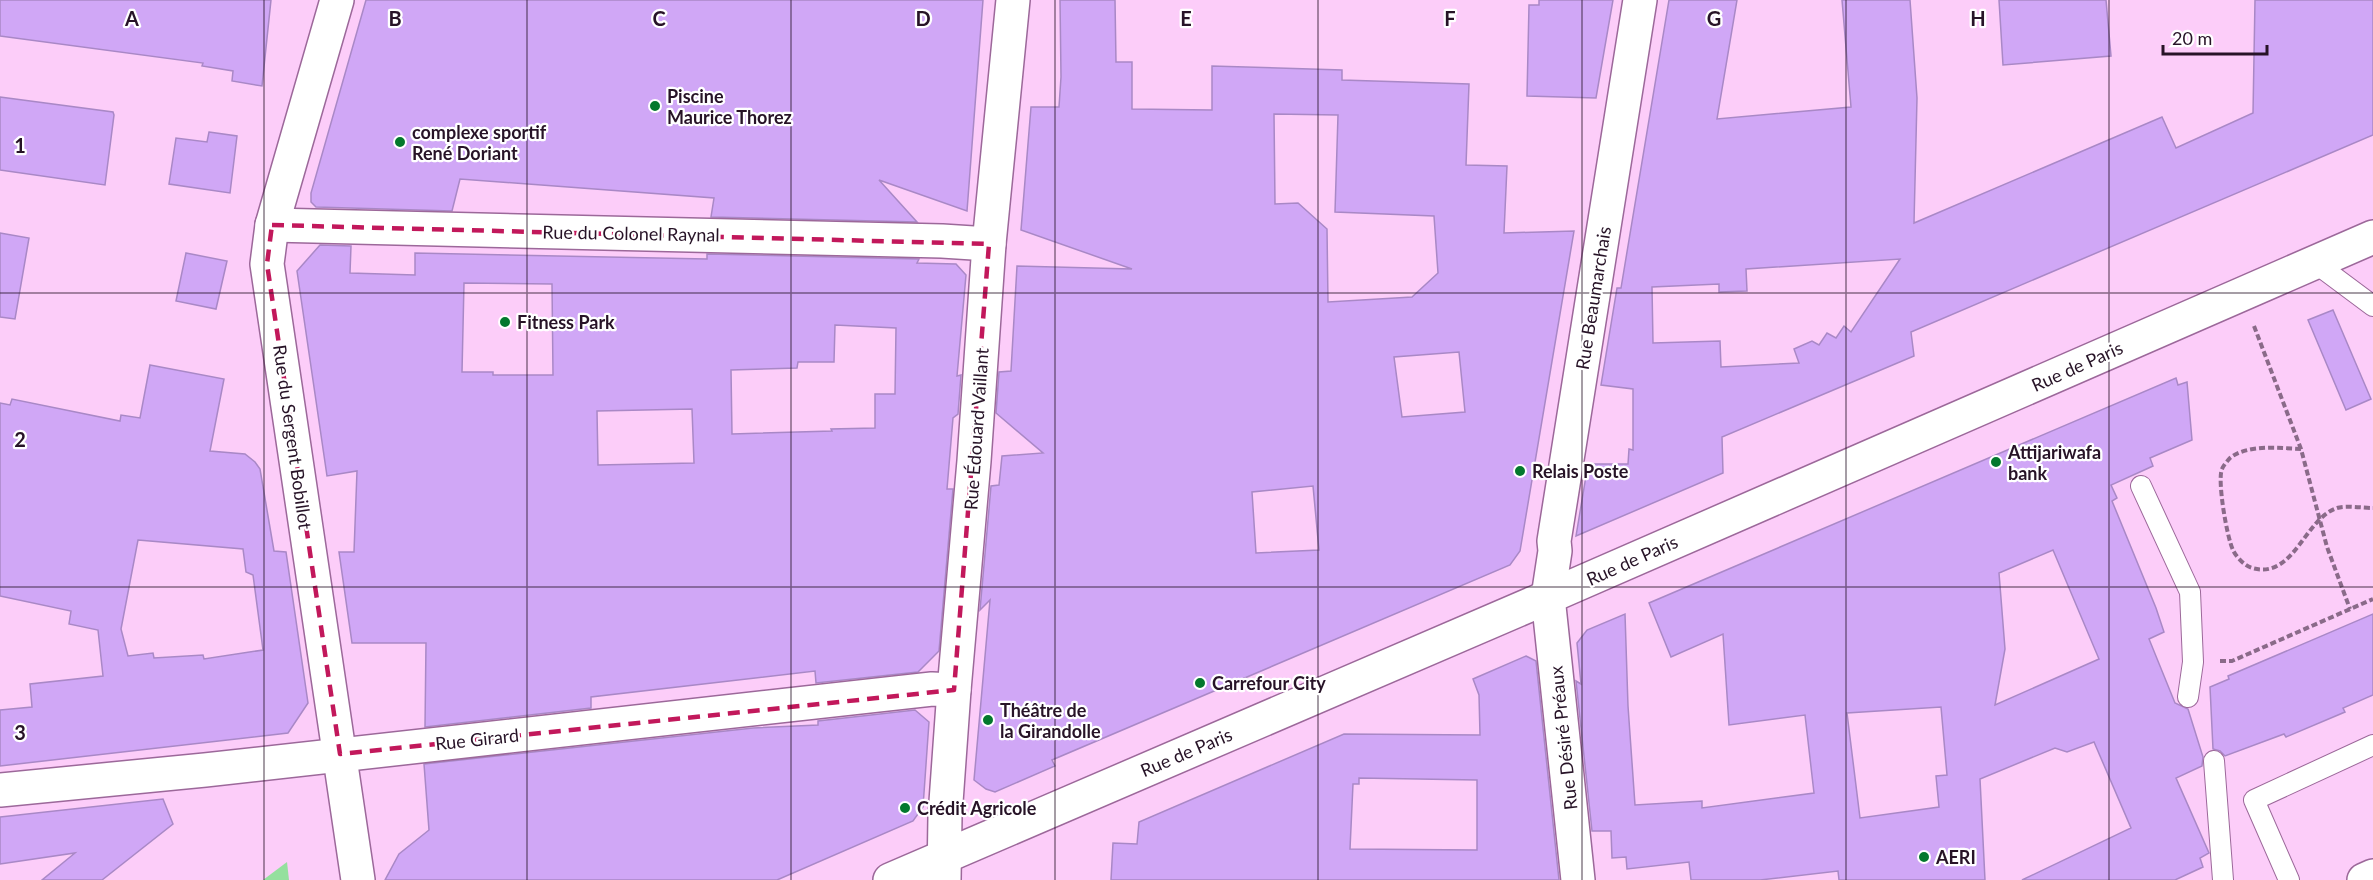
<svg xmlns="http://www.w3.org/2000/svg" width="2373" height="880" viewBox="0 0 2373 880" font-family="Lato,sans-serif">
<rect width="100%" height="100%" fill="#fccdf9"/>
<polygon fill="#94e09e" points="287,862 289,880 263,880"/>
<g fill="#d0a7f6" stroke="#a988c6" stroke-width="1.5" fill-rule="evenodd">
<polygon points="0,0 271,0 262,86 232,81 233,71 202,66 203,63 0,36"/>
<polygon points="366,0 983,0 967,211 879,180 917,222 711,217 714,198 460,179 452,211 316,207 311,202 311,193"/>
<path d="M1060 0H1115L1116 62H1132V109L1212 110V66L1342 70V80L1469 84 1466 165 1507 166 1504 233 1574 231 1520 551 1510 565 1052 760 1055 766 995 792 986 789 974 780 990 600 980 610 991 486 999 485 1002 456 1043 453 996 413 999 372 1011 371 1017 266 1132 269 1021 230 1031 107H1059L1061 77ZM1274 114 1338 115 1335 212 1434 216 1438 273 1412 297 1328 302 1327 229 1298 203 1275 204ZM1459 352 1465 412 1402 417 1394 357ZM1313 486 1319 550 1256 553 1252 492Z"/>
<polygon points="1539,0 1613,0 1596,98 1527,96 1529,5 1539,5"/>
<path d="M1669 0H1737L1717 119 1851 107 1842 0H1910L1917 98 1914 223 2162 117 2176 148 2253 113 2255 0H2373V135L1911 332 1914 356 1722 437 1723 473 1576 536 1588 464H1628L1629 449 1633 450V389L1601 385 1617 288H1621ZM1900 259 1851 332 1844 326 1836 338 1827 333 1819 345 1812 341 1794 349 1799 363 1721 367 1720 341 1653 343 1652 287 1719 284V292L1747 291 1746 269Z"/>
<polygon points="1999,0 2106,0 2111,56 2003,65"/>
<polygon points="0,97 113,112 114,115 105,185 0,170"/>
<polygon points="209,132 237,136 230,193 169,184 176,138 207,142"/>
<polygon points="0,233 29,238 15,319 0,317"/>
<path d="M320 245 351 246 350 273 415 275V253L707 259V254L919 259 917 263 956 264 966 275 957 376 961 375 958 414 953 418 947 489H953L939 651 918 672 816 683 815 671 591 697V708L425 727 426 643H352L339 552H354L357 471 327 476 297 271ZM464 283 552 284 553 375H493V372H462ZM835 325 896 328 895 394H875V428L831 429 832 431 732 434 731 370 797 368 798 362H834ZM692 409 694 463 598 465 597 411Z"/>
<polygon points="186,253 227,261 216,309 176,301"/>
<polygon points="2333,310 2371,399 2346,410 2308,320"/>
<path d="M150 365 224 379 210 451 245 454 255 462 260 469 274 551 286 552 308 703 288 733 0 766V710L32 707 30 684 103 676 98 630 69 624 71 611 0 596V403L10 405 12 399 120 421 121 415 140 418ZM138 540 243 549 246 572 253 575 263 650 204 659 203 655 154 658 153 653 128 656 121 629Z"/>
<path d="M2176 378 2178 385 2187 382 2192 440 2150 458 2153 466 2111 485 2117 498 2112 501 2156 608 2164 632 2149 639 2175 703 2188 709 2203 757 2202 766 2176 778 2209 853 2200 858 2203 867 2175 880H2022L2131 828 2094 742 2067 752 2055 748 1980 779 1985 880H1839L1838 871 1760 880H1691L1689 862 1627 869 1626 857 1612 858 1611 831H1592L1576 681 1581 684 1577 643 1587 630 1625 614 1628 706 1635 805 1702 801V808L1814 793 1805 715 1729 725 1723 634 1671 657 1649 603ZM2053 550 2099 659 1995 705 2005 649 1999 573ZM1941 707 1947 775 1936 776 1939 807 1860 818 1847 713Z"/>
<polygon points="2373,614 2373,695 2343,708 2345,712 2286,737 2284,734 2225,756 2220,751 2213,749 2210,687 2229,679 2228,676"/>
<path d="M1526 656 1536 661 1559 880H1111L1113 843 1137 844 1139 822 1344 734 1480 735 1479 695 1473 679ZM1359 778 1477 780V850L1350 849 1353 784H1359Z"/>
<polygon points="915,710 929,722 923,807 913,821 777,880 385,880 399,854 429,830 424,764 753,728 818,725 818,721"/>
<polygon points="163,799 173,824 102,880 42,880 75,853 0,864 0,817"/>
</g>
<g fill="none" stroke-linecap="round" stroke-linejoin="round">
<g stroke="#9c689a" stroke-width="22">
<g id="lane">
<polyline points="2314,262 2373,306"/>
<polyline points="2141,486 2190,592 2193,662 2188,697"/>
<polyline points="2214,761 2223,880"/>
<polyline points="2289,880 2254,800 2373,745"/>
</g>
</g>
<g stroke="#9c689a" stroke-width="36">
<g id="street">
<polyline points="337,0 272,225 267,264 358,880"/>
<polyline points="272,225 942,241 989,244"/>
<polyline points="0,790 205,770 932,689 954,690"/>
<polyline points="944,880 945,816 954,690 974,461 989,244 1013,0"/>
<polyline points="1578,880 1548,597 1555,551 1554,541 1640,0"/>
<polyline points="2364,880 2373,876"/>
</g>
</g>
<g stroke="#9c689a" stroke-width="36">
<polyline id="primary" points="890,880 1548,597 2373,237"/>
</g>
<g stroke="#8a6a89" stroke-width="4" stroke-dasharray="6 3" stroke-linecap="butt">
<polyline points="2254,326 2301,449 2327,547 2350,609"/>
<path d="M2301 449C2281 448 2247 444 2230 458 2228 460 2223 466 2222 469 2217 480 2227 538 2233 550 2236 557 2245 566 2252 568 2294 580 2304 519 2337 508 2346 505 2362 508 2373 508"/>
<polyline points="2220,661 2232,661 2373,599"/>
</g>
<use href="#lane" stroke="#fff" stroke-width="20"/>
<use href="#street" stroke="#fff" stroke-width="33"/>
<use href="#primary" stroke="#fff" stroke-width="33"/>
</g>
<path fill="none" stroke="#c2185b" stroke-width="4.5" stroke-dasharray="12 8" stroke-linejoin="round" d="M272 225 989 244 954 690 340 754 267 264Z"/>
<path fill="none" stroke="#271327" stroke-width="1.5" stroke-opacity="0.55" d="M264 0V880M527 0V880M791 0V880M1055 0V880M1318 0V880M1582 0V880M1846 0V880M2109 0V880M0 293H2373M0 587H2373"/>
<g fill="#03782d" stroke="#fff" stroke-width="2">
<circle cx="655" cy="106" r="6"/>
<circle cx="400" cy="142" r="6"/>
<circle cx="505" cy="322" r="6"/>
<circle cx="1996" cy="462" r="6"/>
<circle cx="1520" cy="471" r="6"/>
<circle cx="1200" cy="683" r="6"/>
<circle cx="988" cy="720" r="6"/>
<circle cx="905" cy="808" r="6"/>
<circle cx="1924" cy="857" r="6"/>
</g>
<g text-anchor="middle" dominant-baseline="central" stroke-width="4.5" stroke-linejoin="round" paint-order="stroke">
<g font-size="18" font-weight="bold" fill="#271327" stroke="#fff" text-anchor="start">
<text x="667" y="96">Piscine<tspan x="667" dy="21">Maurice Thorez</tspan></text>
<text x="412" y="132">complexe sportif<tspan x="412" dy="21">René Doriant</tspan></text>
<text x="517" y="322">Fitness Park</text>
<text x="2008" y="452">Attijariwafa<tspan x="2008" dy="21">bank</tspan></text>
<text x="1532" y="471">Relais Poste</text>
<text x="1212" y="683">Carrefour City</text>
<text x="1000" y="710">Théâtre de<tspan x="1000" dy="21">la Girandolle</tspan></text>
<text x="917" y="808">Crédit Agricole</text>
<text x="1936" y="857">AERI</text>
</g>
<g font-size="18" fill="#271327" stroke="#fff">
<text transform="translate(631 233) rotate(1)">Rue du Colonel Raynal</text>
<text transform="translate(1593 298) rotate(-81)">Rue Beaumarchais</text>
<text transform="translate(2077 366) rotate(-24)">Rue de Paris</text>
<text transform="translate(976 429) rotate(-86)">Rue Édouard Vaillant</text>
<text transform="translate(293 437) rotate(82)">Rue du Sergent Bobillot</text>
<text transform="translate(1632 560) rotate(-24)">Rue de Paris</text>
<text transform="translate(1563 738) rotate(-96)">Rue Désiré Préaux</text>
<text transform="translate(477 739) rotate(-6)">Rue Girard</text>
<text transform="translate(1186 752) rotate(-23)">Rue de Paris</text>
</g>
</g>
<g font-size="20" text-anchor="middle" font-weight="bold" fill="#271327" stroke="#fff" stroke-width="4.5" stroke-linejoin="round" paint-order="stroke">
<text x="132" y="26">A</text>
<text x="395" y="26">B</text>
<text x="659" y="26">C</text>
<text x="923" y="26">D</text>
<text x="1186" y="26">E</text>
<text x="1450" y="26">F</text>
<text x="1714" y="26">G</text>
<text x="1978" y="26">H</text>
<text x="20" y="153">1</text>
<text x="20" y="447">2</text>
<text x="20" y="740">3</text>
</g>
<path d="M2163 45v9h104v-9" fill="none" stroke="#271327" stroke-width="3"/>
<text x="2172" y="45" font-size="18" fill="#271327" stroke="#ffffff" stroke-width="4.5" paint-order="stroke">20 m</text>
</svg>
